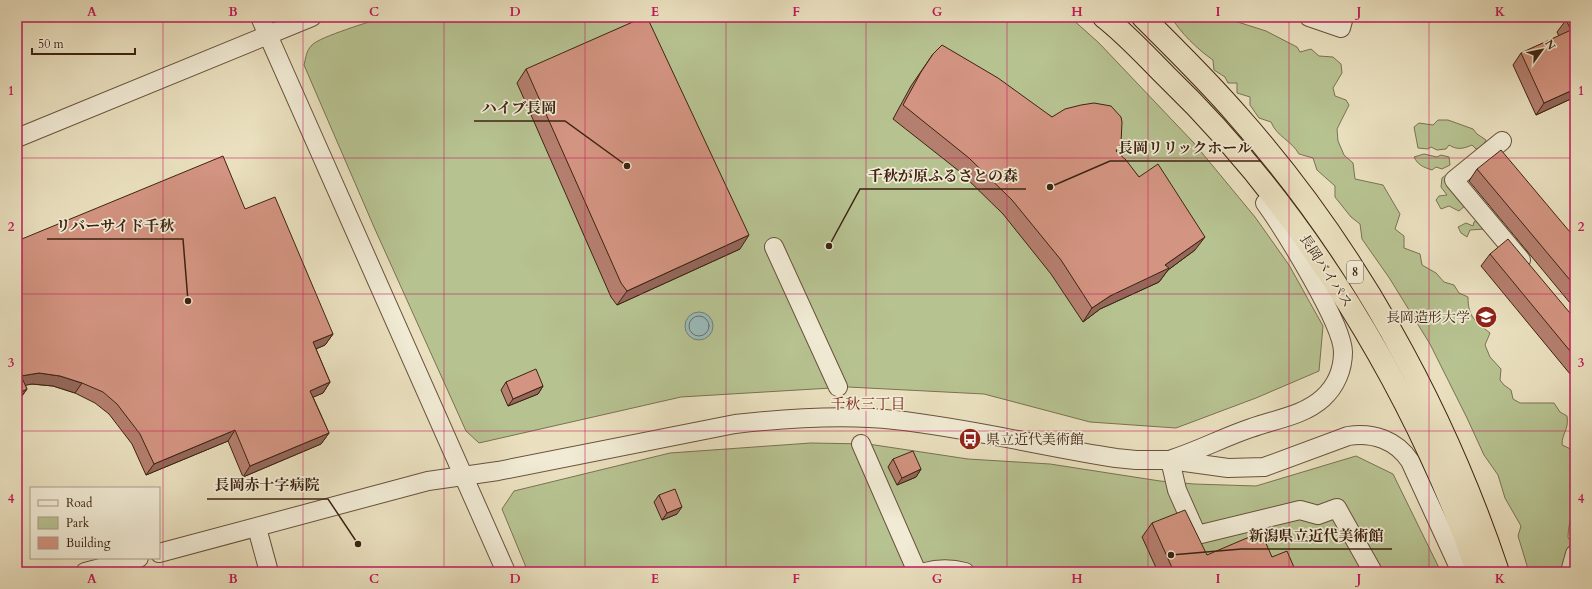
<svg xmlns="http://www.w3.org/2000/svg" width="1592" height="589" viewBox="0 0 1592 589" font-family="Cardo,'Noto Serif JP',serif">
<rect width="100%" height="100%" fill="#eae0bf"/>
<filter id="stains"><feTurbulence type="fractalNoise" baseFrequency=".005" numOctaves="4"/><feColorMatrix values="0 0 0 0 .2 0 0 0 0 .09 0 0 0 0 .02 0 0 0 .5 -.17"/></filter>
<radialGradient id="worn" r=".72"><stop offset=".6" stop-color="#630" stop-opacity="0"/><stop offset="1" stop-color="#630" stop-opacity=".3"/></radialGradient>
<g fill="#b7c291" stroke="#7a7251">
<path d="M385 17H1070L1099 43 1193 142 1255 217 1289 265 1323 326 1319 371 1256 398 1176 428 1090 422 984 394 848 387 681 397 479 443 466 431 374 227 304 65C306 57 306 51 312 45 319 37 372 21 385 17Z"/>
<path d="M1171 17H1222L1266 31 1297 47 1300 52 1311 49 1319 56 1333 57 1341 64 1342 73 1333 88 1335 96 1346 100 1349 105 1337 129 1338 141 1344 155 1353 163 1355 179 1383 185 1400 214 1395 229 1404 236V248L1420 254 1422 265 1436 273 1444 282 1454 285 1459 293 1468 297C1468 317 1475 321 1490 333L1485 345 1490 357 1501 369 1500 380 1504 385 1511 390 1513 399 1520 403H1554L1560 412 1567 416C1569 431 1562 432 1562 445L1575 451V476L1571 478 1570 487 1575 493C1575 510 1568 521 1568 538L1575 545V572H1529L1518 536 1521 526 1505 498 1498 475 1484 455 1467 418 1430 344 1390 279 1362 239 1360 224 1351 217 1335 197V186L1317 170 1313 158 1299 154C1291 140 1277 137 1271 122L1259 118 1250 105V97L1237 93V83H1228L1225 77 1214 70 1213 60C1197 49 1181 33 1171 17Z"/>
<path d="M1438 120H1448L1473 129 1477 134 1486 140 1482 148 1476 149 1472 145C1463 149 1457 150 1449 145L1446 149 1437 150 1431 147 1428 149 1418 148 1414 127 1419 123 1433 125Z"/>
<path d="M1424 154 1437 157 1441 155 1449 157 1450 165 1442 169 1436 167 1432 170C1423 167 1418 165 1414 157Z"/>
<polygon points="1446,175 1467,204 1459,211 1449,206 1441,209 1436,200 1439,196 1447,195 1441,187 1442,178"/>
<polygon points="1481,217 1485,229 1470,230 1467,237 1461,233 1458,227 1466,223 1473,226 1474,222"/>
<polygon points="811,443 868,444 968,459 1050,464 1160,481 1194,484 1256,486 1356,456 1393,474 1441,572 528,572 502,509 514,491 670,453"/>
</g>
<circle fill="#9abbba" stroke="#757e76" cx="699" cy="326" r="14"/>
<g fill="none" stroke-linecap="round" stroke-linejoin="round">
<circle stroke="#6c6f66" stroke-width="1" cx="699" cy="326" r="10"/>
<g stroke="#69523c" stroke-width="20">
<g id="minor">
<polyline points="260,17 506,572"/>
<polyline points="1309,17 1341,28 1344,17"/>
<polyline points="17,138 312,17"/>
<polyline points="1502,141 1454,180 1521,260"/>
<polyline points="774,247 838,387"/>
<polyline points="861,444 917,572"/>
<path d="M1172 459C1200 450 1224 437 1251 428 1276 419 1303 416 1323 398 1336 386 1343 369 1343 352 1343 324 1283 228 1265 203"/>
<polyline points="1170,460 1177,490 1197,535 1300,510 1318,515 1337,508 1373,572"/>
<polyline points="257,528 269,572"/>
<path d="M159 553 428 481 498 471 735 424C788 418 843 414 895 420 970 428 1043 447 1116 458L1136 460H1170L1228 468 1264 467 1348 436C1373 432 1396 440 1410 461L1461 572"/>
<polyline points="85,572 139,558"/>
<path d="M925 572C939 568 951 568 965 572"/>
<polyline points="1570,572 1575,554"/>
</g>
</g>
<g stroke="#3e2311" stroke-width="24">
<g id="highway">
<path d="M1104 17C1126 34 1146 56 1166 76 1304 209 1414 390 1478 572"/>
<path d="M1143 17C1175 49 1208 81 1238 116 1355 248 1442 405 1498 572"/>
</g>
</g>
<use href="#minor" stroke="#f1ebd5" stroke-width="18"/>
<use href="#highway" stroke="#eae0bf" stroke-width="22"/>
</g>
<g fill="#b57f6f" stroke="#3e2311">
<polygon points="1572,17 1575,97 1536,115 1513,65 1521,53 1559,36 1557,32 1566,20"/>
<polygon points="933,54 1116,151 1139,177 1195,250 1168,270 1159,282 1100,309 1083,322 1051,274 1003,214 959,171 893,119 911,86"/>
<polygon points="526,69 740,249 617,305 611,297 517,83"/>
<polygon points="1477,169 1575,238 1575,309 1469,181"/>
<polygon points="245,209 333,334 325,345 316,349 330,382 323,393 313,397 329,433 321,444 243,477 228,441 146,475 132,444 109,414 95,403 75,393 53,386 32,384 25,385 27,389 19,400 17,241"/>
<polygon points="1490,254 1575,319 1575,380 1481,266"/>
<polygon points="506,382 543,386 538,394 508,406 501,390"/>
<polygon points="893,459 921,469 916,477 897,485 888,467"/>
<polygon points="659,495 677,514 662,520 654,502"/>
<polygon points="1152,523 1207,555 1272,557 1296,572 1158,572 1142,537"/>
</g>
<g fill="#94685a" stroke="#3e2311">
<polygon points="1575,89 1575,97 1536,115 1544,103"/>
<polygon points="749,235 740,249 617,305 627,291"/>
<polygon points="1205,237 1195,250 1168,270 1159,282 1100,309 1083,322 1092,308 1110,296 1165,265"/>
<polygon points="333,334 325,345 306,353 313,342"/>
<polygon points="39,373 60,376 82,383 75,393 53,386 32,384 17,387 21,376"/>
<polygon points="330,382 323,393 302,402 310,391"/>
<polygon points="543,386 538,394 508,406 513,399"/>
<polygon points="27,389 19,400 17,401 17,394"/>
<polygon points="235,430 228,441 146,475 154,464"/>
<polygon points="329,433 321,444 243,477 250,466"/>
<polygon points="921,469 916,477 897,485 902,478"/>
<polygon points="682,507 677,514 662,520 667,513"/>
</g>
<g fill="#d39481" stroke="#3e2311">
<polygon points="644,17 647,17 749,235 627,291 621,283 526,69"/>
<polygon points="1572,17 1575,17 1575,89 1544,103 1521,53 1571,30 1566,20"/>
<polygon points="942,45 998,78 1052,117 1065,109 1081,105 1094,103 1111,106 1121,117 1122,122 1121,143 1116,151 1126,160 1139,177 1158,164 1205,237 1165,265 1169,268 1110,296 1092,308 1061,260 1012,200 969,158 903,105 921,72 933,54"/>
<polygon points="1501,150 1575,238 1575,286 1477,169"/>
<polygon points="223,156 245,209 275,197 333,334 313,342 330,382 310,391 329,433 250,466 235,430 154,464 140,434 117,404 103,392 82,383 60,376 39,373 21,376 27,389 17,394 17,241"/>
<polygon points="1508,239 1575,319 1575,357 1490,254"/>
<polygon points="536,369 543,386 513,399 506,382"/>
<polygon points="913,451 921,469 902,478 893,459"/>
<polygon points="675,489 682,507 667,513 659,495"/>
<polygon points="1185,510 1207,555 1261,532 1272,557 1287,551 1296,572 1174,572 1152,523"/>
</g>
<path fill="none" stroke="#c2185b" stroke-width="1" stroke-opacity="0.55" d="M163 17V572M303 17V572M444 17V572M585 17V572M726 17V572M866 17V572M1007 17V572M1148 17V572M1289 17V572M1429 17V572M17 158H1575M17 294H1575M17 431H1575"/>
<defs>
<g id="university-disc" transform="scale(1.15)"><circle r="9.5" fill="#8f2418" stroke="#f1ebd5"/><path d="M0-5L7-2L0 1L-7-2ZM-4 1L0 2.5L4 1V4Q0 6-4 4Z" fill="#fff"/></g>
<g id="bus-disc" transform="scale(1.15)"><circle r="9.5" fill="#8f2418" stroke="#f1ebd5"/><path d="M-5-6H5V4H4V6H2V4H-2V6H-4V4H-5ZM-3.5-4V0h7V-4ZM-3.5 1.2v1.5H-2V1.2ZM2 1.2v1.5H3.5V1.2Z" fill="#fff"/></g>
</defs>
<g fill-rule="evenodd">
<use href="#university-disc" x="1486" y="317"/>
<use href="#bus-disc" x="970" y="439"/>
</g>
<g text-anchor="middle" dominant-baseline="central" stroke-width="3.5" stroke-linejoin="round" paint-order="stroke">
<rect fill="#f1ebd5" stroke="#745f4c" stroke-width="1" x="1347" y="261" width="16" height="22" rx="3"/>
<g font-size="13" font-weight="bold" fill="#3e2311">
<text x="1355" y="272">8</text>
</g>
<g font-size="14" fill="#3e2311" stroke="#f1ebd5">
<text transform="translate(1326 271) rotate(57)">長岡バイパス</text>
</g>
<g font-size="14" fill="#3e2311" stroke="#f1ebd5" text-anchor="end">
<text x="1470" y="317">長岡造形大学</text>
<text x="986" y="439" text-anchor="start">県立近代美術館</text>
</g>
<g font-size="15" fill="#7a1f14" stroke="#f1ebd5">
<text x="868" y="404">千秋三丁目</text>
</g>
</g>
<path fill="none" stroke="#3e2311" stroke-width="1.5" d="M627 166L565 121H474M1050 187L1110 161H1261M829 246L860 189H1026M188 301L183 239H47M358 544L328 499H207M1171 555L1241 549H1392"/>
<g fill="#3e2311" stroke="#f1ebd5" stroke-width="1.5">
<circle cx="627" cy="166" r="4"/>
<circle cx="1050" cy="187" r="4"/>
<circle cx="829" cy="246" r="4"/>
<circle cx="188" cy="301" r="4"/>
<circle cx="358" cy="544" r="4"/>
<circle cx="1171" cy="555" r="4"/>
</g>
<g font-size="15" text-anchor="middle" font-weight="bold" fill="#3e2311" stroke="#f1ebd5" stroke-width="3.5" stroke-linejoin="round" paint-order="stroke">
<text x="519" y="113">ハイブ長岡</text>
<text x="1185" y="153">長岡リリックホール</text>
<text x="943" y="181">千秋が原ふるさとの森</text>
<text x="115" y="231">リバーサイド千秋</text>
<text x="267" y="490">長岡赤十字病院</text>
<text x="1316" y="541">新潟県立近代美術館</text>
</g>
<rect width="1592" height="589" fill="none" stroke="#eae0bf" stroke-width="44"/>
<rect x="30" y="487" width="130" height="72" fill="#f1ebd5" stroke="#a99b87"/>
<rect x="38" y="500" width="20" height="6" fill="#f1ebd5" stroke="#a99b87"/>
<text x="66" y="507" font-size="12" fill="#3e2311">Road</text>
<rect x="38" y="517" width="20" height="12" fill="#b7c291" stroke="#a99b87"/>
<text x="66" y="527" font-size="12" fill="#3e2311">Park</text>
<rect x="38" y="537" width="20" height="12" fill="#d39481" stroke="#a99b87"/>
<text x="66" y="547" font-size="12" fill="#3e2311">Building</text>
<g transform="translate(1542 50) rotate(57)" stroke="#f1ebd5" stroke-width="3" paint-order="stroke">
<path d="M0-3L7 15L0 10L-7 15Z" fill="#3e2311"/>
<text y="-6" font-size="11" font-weight="bold" text-anchor="middle" fill="#3e2311">N</text>
</g>
<path d="M32 48v6h103v-6" fill="none" stroke="#3e2311" stroke-width="2"/>
<text x="38" y="48" font-size="12" fill="#3e2311" stroke="#f1ebd5" stroke-width="3" paint-order="stroke">50 m</text>
<rect x="22" y="22" width="1548" height="545" fill="none" stroke="#c2185b" stroke-width="1.5"/>
<g font-size="13" text-anchor="middle" font-weight="bold" fill="#c2185b">
<text x="92" y="16">A</text>
<text x="233" y="16">B</text>
<text x="374" y="16">C</text>
<text x="515" y="16">D</text>
<text x="655" y="16">E</text>
<text x="796" y="16">F</text>
<text x="937" y="16">G</text>
<text x="1077" y="16">H</text>
<text x="1218" y="16">I</text>
<text x="1359" y="16">J</text>
<text x="1500" y="16">K</text>
<text x="11" y="95">1</text>
<text x="1581" y="95">1</text>
<text x="11" y="231">2</text>
<text x="1581" y="231">2</text>
<text x="11" y="367">3</text>
<text x="1581" y="367">3</text>
<text x="11" y="503">4</text>
<text x="1581" y="503">4</text>
<text x="92" y="583">A</text>
<text x="233" y="583">B</text>
<text x="374" y="583">C</text>
<text x="515" y="583">D</text>
<text x="655" y="583">E</text>
<text x="796" y="583">F</text>
<text x="937" y="583">G</text>
<text x="1077" y="583">H</text>
<text x="1218" y="583">I</text>
<text x="1359" y="583">J</text>
<text x="1500" y="583">K</text>
</g>
<rect width="100%" height="100%" filter="url(#stains)"/>
<rect width="100%" height="100%" fill="url(#worn)"/>
</svg>
